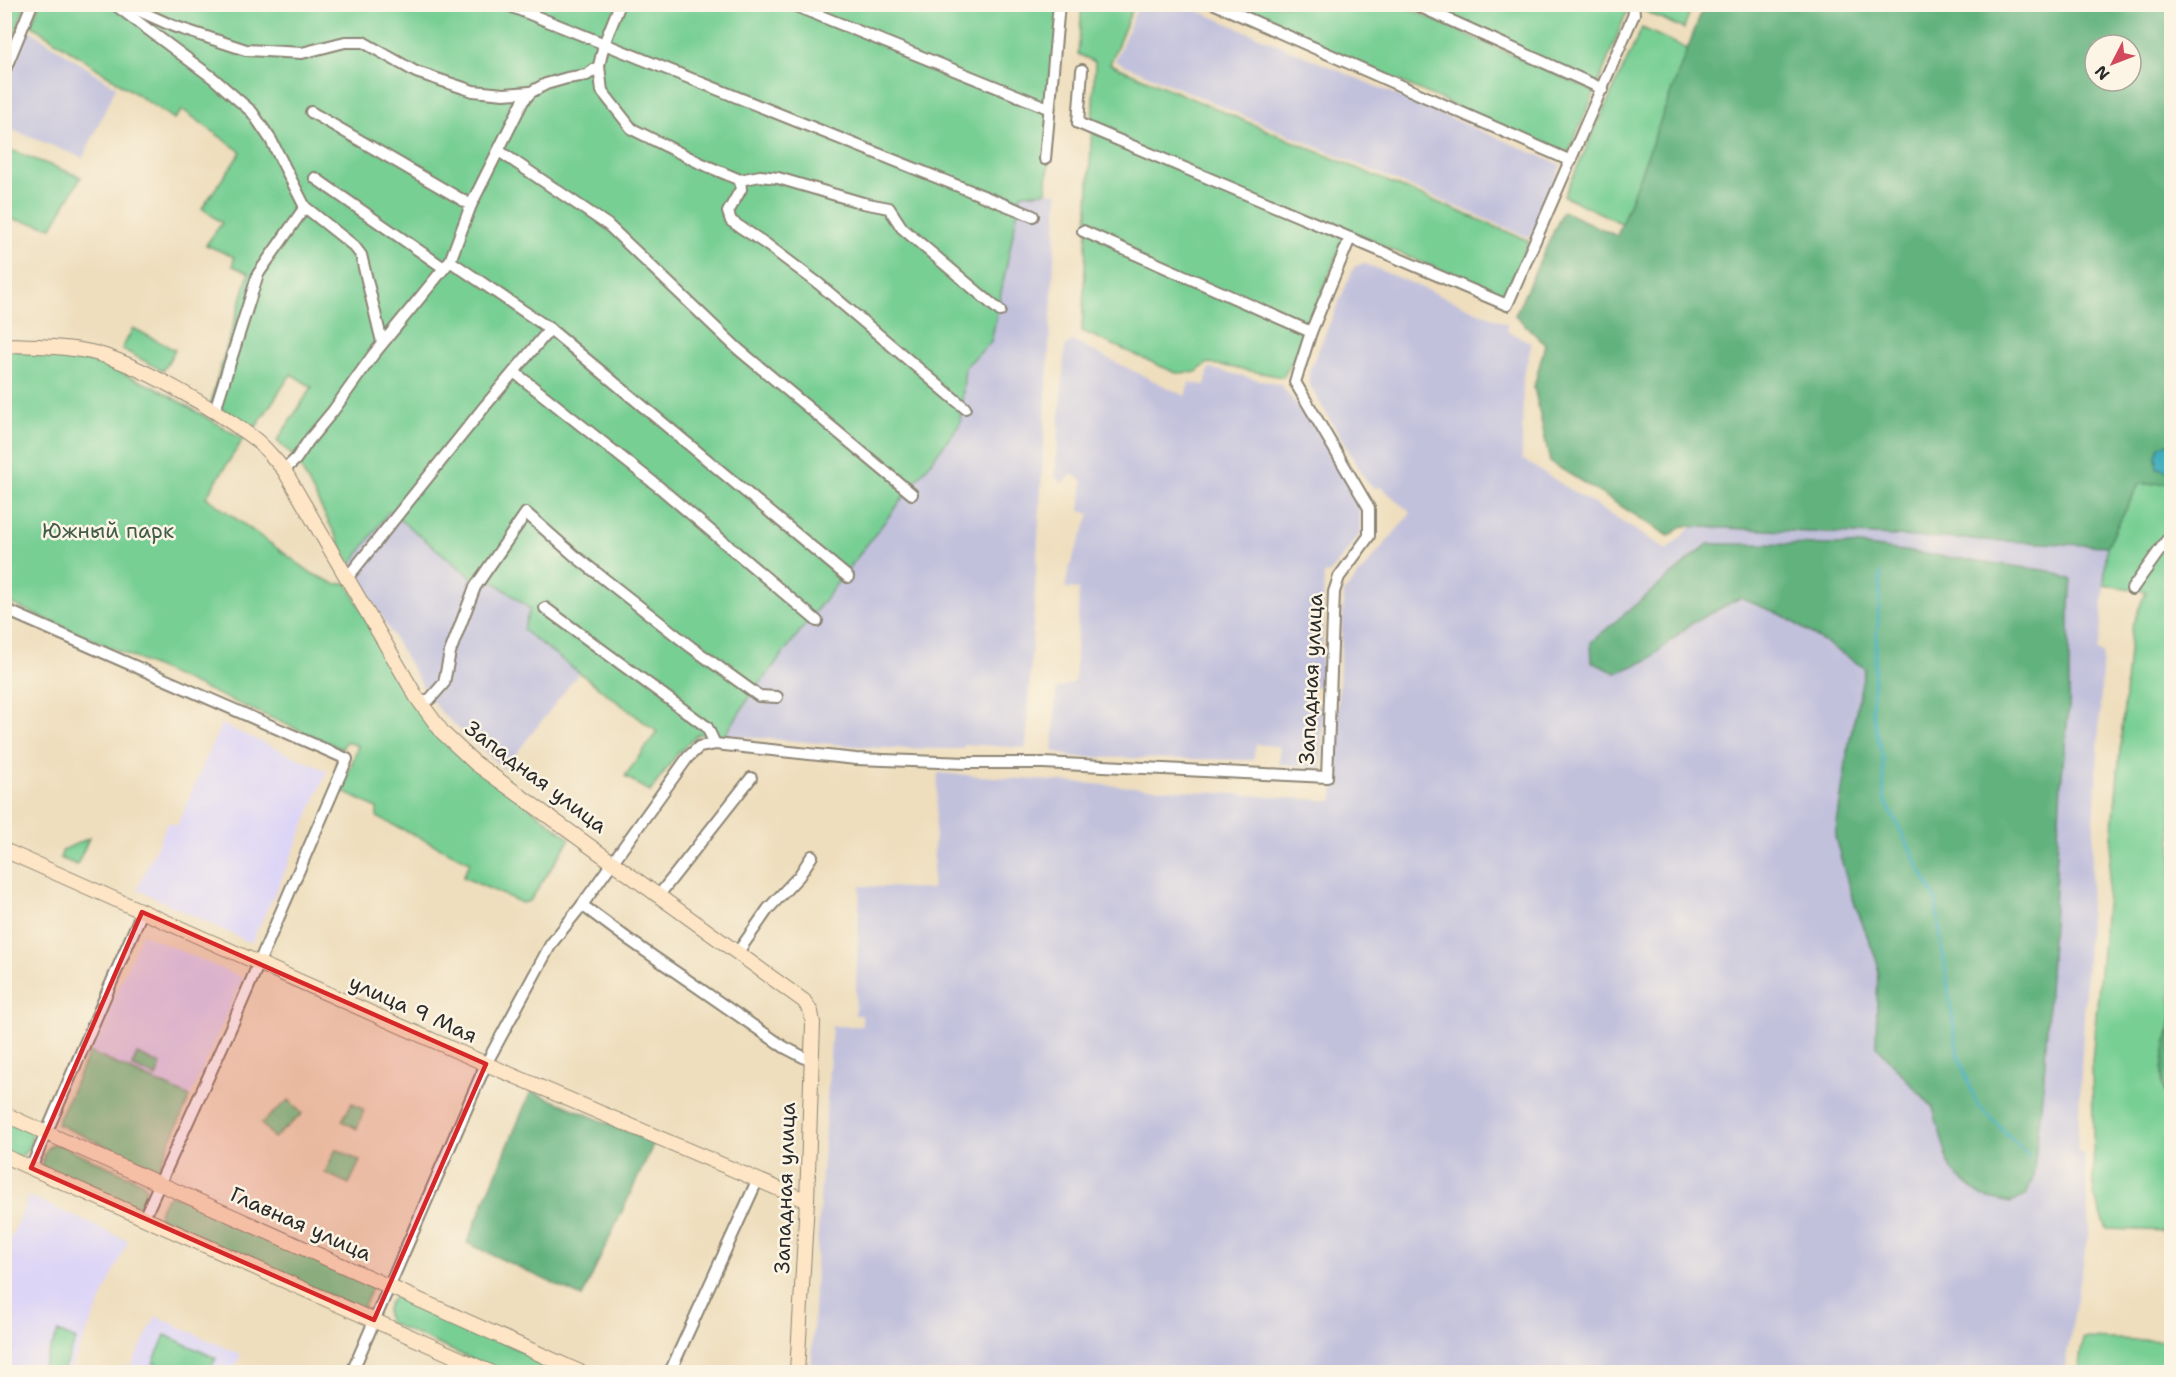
<svg xmlns="http://www.w3.org/2000/svg" width="2176" height="1377" viewBox="0 0 2176 1377" font-family="'Shantell Sans',sans-serif">
<rect width="100%" height="100%" fill="#fcf5e5"/>
<filter id="ink" filterUnits="userSpaceOnUse"><feTurbulence type="fractalNoise" baseFrequency=".0167" numOctaves="2"/><feDisplacementMap in="SourceGraphic" scale="12" xChannelSelector="R" yChannelSelector="G"/><feConvolveMatrix kernelMatrix="1 2 1 2 8 2 1 2 1" color-interpolation-filters="sRGB"/></filter>
<filter id="wash" filterUnits="userSpaceOnUse"><feTurbulence type="fractalNoise" baseFrequency=".008" numOctaves="4" result="noise"/><feDisplacementMap in="SourceGraphic" scale="24" xChannelSelector="R" yChannelSelector="G"/><feGaussianBlur stdDeviation="1.35" result="paint"/><feColorMatrix in="noise" values="0 0 0 0 0 0 0 0 0 0 0 0 0 0 0 0 0 1.4 0 .05"/><feComposite in="paint" operator="in"/></filter>
<g filter="url(#wash)">
<rect width="100%" height="100%" fill="#eedebd"/>
<g fill="#ddd5f6">
<polygon points="221,724 327,771 283,876 251,943 137,889 168,822 177,826"/>
<polygon points="142,934 243,978 190,1097 89,1052"/>
<polygon points="29,1196 128,1241 69,1372 12,1372 5,1369 5,1252"/>
<polygon points="156,1316 241,1355 233,1372 120,1372 123,1365 130,1368"/>
</g>
<g fill="#c2c1dc">
<polygon points="1139,4 1184,5 1561,165 1530,238 1115,61"/>
<polygon points="29,30 116,87 83,158 5,127 5,91"/>
<polygon points="1046,192 1058,193 1026,748 965,744 962,749 880,748 725,735 751,695 960,424 965,366 991,342 1021,194"/>
<polygon points="1364,263 1500,321 1508,325 1506,330 1532,343 1523,377 1522,459 1667,550 1693,526 2107,546 2100,640 2097,651 2103,653 2077,1150 2084,1156 2089,1229 2064,1372 811,1372 817,1247 832,1026 862,1026 862,1015 855,1015 860,886 932,889 938,773 1333,801 1344,592 1411,513 1381,487 1374,488 1367,482 1309,384 1309,371 1354,267"/>
<polygon points="1072,341 1185,396 1189,383 1205,385 1209,368 1281,385 1316,429 1352,489 1359,507 1361,533 1330,573 1324,574 1321,686 1309,687 1308,704 1323,706 1321,768 1279,764 1280,747 1256,744 1253,760 1072,757 1053,751 1056,689 1075,682 1079,589 1065,588 1069,568 1090,514 1080,511 1083,481 1072,474 1063,484 1055,477 1065,347"/>
<polygon points="389,511 474,580 480,571 530,610 524,630 579,673 504,769 444,715 429,697 351,565"/>
</g>
<g fill="#78cf94" stroke="#527d60" stroke-width="1.5">
<polygon points="39,4 1064,5 1046,192 1021,194 991,342 965,367 960,424 751,695 725,735 698,734 677,754 650,792 625,776 657,732 523,630 530,609 480,571 475,580 389,511 351,565 296,459 277,441 312,387 291,374 256,427 210,403 249,273 233,266 234,257 206,245 222,223 202,208 241,152 183,110 174,119 31,25"/>
<polygon points="1626,4 1627,11 1598,84 1423,5"/>
<polygon points="4,5 26,5 5,57 4,57"/>
<polygon points="1082,5 1134,5 1110,64 1529,241 1504,297 1347,231 1296,356 1283,377 1208,363 1196,372 1176,373 1082,331 1095,62 1078,54"/>
<polygon points="1227,5 1401,5 1595,92 1567,155"/>
<polygon points="1641,5 1641,4 1692,5 1684,29 1642,10"/>
<polygon points="1642,28 1701,55 1623,224 1564,196"/>
<polygon points="5,148 81,177 52,227 5,218"/>
<polygon points="133,328 175,350 163,371 122,349"/>
<polygon points="5,349 97,362 160,390 243,439 206,497 313,574 335,584 347,583 407,695 436,733 570,839 530,901 522,903 463,877 470,862 377,817 377,808 342,791 358,746 346,741 342,749 5,601"/>
<path d="M2171 476 2172 1022C2165 1052 2154 1084 2171 1112V1231L2107 1229 2094 1195 2092 1061 2131 629 2146 591 2104 585 2107 546 2139 484 2166 483Z"/>
<polygon points="89,838 77,865 60,858 63,850"/>
<polygon points="89,1052 190,1097 158,1169 57,1124"/>
<polygon points="137,1054 161,1065 156,1077 132,1066"/>
<polygon points="289,1100 302,1114 274,1138 261,1123"/>
<polygon points="352,1103 364,1110 357,1129 342,1121"/>
<path d="M5 1116 32 1130C33 1140 29 1149 22 1156H15L5 1151Z"/>
<path d="M53 1144H58L142 1182C150 1190 145 1201 137 1208L42 1167C41 1159 46 1148 53 1144Z"/>
<polygon points="336,1149 360,1161 349,1184 325,1173"/>
<path d="M169 1196H176L370 1283 372 1288 363 1308 359 1309 159 1219C159 1209 162 1202 169 1196Z"/>
<path d="M396 1296 570 1372H501L390 1323C383 1314 388 1302 396 1296Z"/>
<polygon points="58,1332 76,1340 62,1372 40,1372"/>
<polygon points="165,1335 216,1358 209,1372 174,1372 153,1363"/>
<polygon points="2083,1338 2171,1341 2171,1372 2078,1372"/>
</g>
<g fill="#62b27e" stroke="#466e54" stroke-width="1.5" fill-rule="evenodd">
<path d="M1704 5H2171V476L2167 483 2139 484 2107 546 1683 526 1669 536 1550 462 1534 387 1545 344 1515 315 1563 211 1617 236ZM2095 45H2131V81H2095Z"/>
<polygon points="1708,544 1860,545 2050,571 2072,580 2069,615 2069,707 2061,784 2044,1078 2033,1178 2026,1196 2010,1203 1981,1196 1951,1170 1933,1108 1876,1046 1878,964 1850,891 1835,837 1849,744 1865,668 1782,615 1740,598 1692,623 1648,660 1616,673 1592,662 1591,642"/>
<path d="M2171 1022 2172 1112H2171C2154 1084 2165 1052 2171 1022Z"/>
<polygon points="531,1091 654,1143 582,1297 467,1243"/>
</g>
<polygon fill="#3fadbc" stroke="#356c74" stroke-width="1.5" points="2171,442 2171,472 2157,468 2156,455 2159,447"/>
<g fill="none" stroke-linecap="round" stroke-linejoin="round">
<polyline stroke="#3fadbc" stroke-width="3" points="1881,573 1872,710 1883,758 1884,798 1935,898 1958,1056 1977,1104 2030,1157"/>
</g>
</g>
<g filter="url(#ink)">
<g fill="none" stroke-linecap="round" stroke-linejoin="round">
<g stroke="#8c8474" stroke-width="14">
<g id="street">
<polyline points="114,4 213,78 252,112 271,140 305,207 354,246 361,255 382,342"/>
<polyline points="124,4 173,26 246,50 302,53 345,42 363,42 416,72 473,91 504,94 531,92"/>
<polyline points="505,4 1033,216"/>
<polyline points="791,4 1048,108"/>
<polyline points="1215,4 1571,161"/>
<polyline points="1414,4 1603,89"/>
<polyline points="599,66 602,91 632,129 700,163 740,180 741,189 728,212 731,221 766,244 819,284 965,408"/>
<polyline points="1082,70 1078,123 1350,238"/>
<polyline points="4,72 32,4"/>
<polyline points="311,112 471,205"/>
<polyline points="499,151 608,225 738,349 912,494"/>
<polyline points="1045,159 1059,4"/>
<polyline points="315,178 444,268"/>
<polyline points="740,180 760,176 778,178 863,203 889,208 902,228 1000,311"/>
<polyline points="1083,231 1311,332"/>
<polyline points="450,261 550,329 848,577"/>
<polyline points="514,372 659,487 817,621"/>
<polyline points="214,413 258,274 305,207"/>
<polyline points="284,470 296,459 309,440 333,411 373,355 450,261 471,205 523,101 531,92 546,84 567,78 587,75 599,66 604,44 620,4"/>
<polyline points="347,578 485,406 550,329"/>
<polyline points="2132,589 2172,533"/>
<polyline points="545,608 707,727 715,744"/>
<polyline points="4,609 347,759 232,1025 144,1218"/>
<polyline points="420,702 430,699 444,683 450,652 475,587 526,513 575,556 691,647 759,696 777,697"/>
<polyline points="659,895 751,778"/>
<polyline points="582,905 628,939 784,1047 811,1061"/>
<polyline points="738,952 768,909 799,876 812,856"/>
<polyline points="31,1168 142,912"/>
<polyline points="352,1372 486,1064 551,944 582,905 688,757 699,747 715,744 856,759 967,763 1043,763 1327,777 1334,592 1339,577 1369,536 1369,508 1295,382 1311,332 1350,238 1507,305 1634,14 1633,4"/>
<polyline points="670,1372 757,1181"/>
</g>
</g>
<g stroke="#8c8474" stroke-width="16">
<g id="secondary">
<path d="M4 345C34 346 62 346 91 352 138 363 217 410 256 440 266 448 275 460 284 470L417 698 443 733 475 763 804 1001 811 1012 813 1023 807 1201 797 1372"/>
<polyline points="4,850 486,1064 807,1201"/>
<polyline points="4,1114 580,1372"/>
<polyline points="4,1156 490,1372"/>
</g>
</g>
<use href="#street" stroke="#fff" stroke-width="10"/>
<use href="#secondary" stroke="#fde5c5" stroke-width="14"/>
</g>
</g>
<path fill="#d62828" fill-opacity="0.2" stroke="#d62828" stroke-width="4.5" stroke-linejoin="round" d="M142 912 486 1064 374 1320 31 1168Z"/>
<g text-anchor="middle" dominant-baseline="central" stroke-width="5" stroke-linejoin="round" paint-order="stroke">
<g font-size="21" fill="#425c4a" stroke="#fcf5e5">
<text x="108" y="531">Южный парк</text>
</g>
<g font-size="21" fill="#2b2b2b" stroke="#fcf5e5">
<text transform="translate(1311 679) rotate(-87)">Западная улица</text>
<text transform="translate(536 777) rotate(37)">Западная улица</text>
<text transform="translate(413 1009) rotate(24)">улица 9 Мая</text>
<text transform="translate(785 1188) rotate(-88)">Западная улица</text>
<text transform="translate(301 1224) rotate(24)">Главная улица</text>
</g>
</g>
<rect width="2176" height="1377" fill="none" stroke="#fcf5e5" stroke-width="24"/>
<g transform="translate(2113 63) rotate(228)"><circle r="28" fill="#fcf5e5" stroke="#a8a49b" stroke-width="1.5"/>
<path d="M0-4.5L10 22L0 15L-10 22Z" fill="#d1495b"/>
<text y="-9" font-size="16" font-weight="bold" text-anchor="middle" fill="#2b2b2b">N</text>
</g>
</svg>
